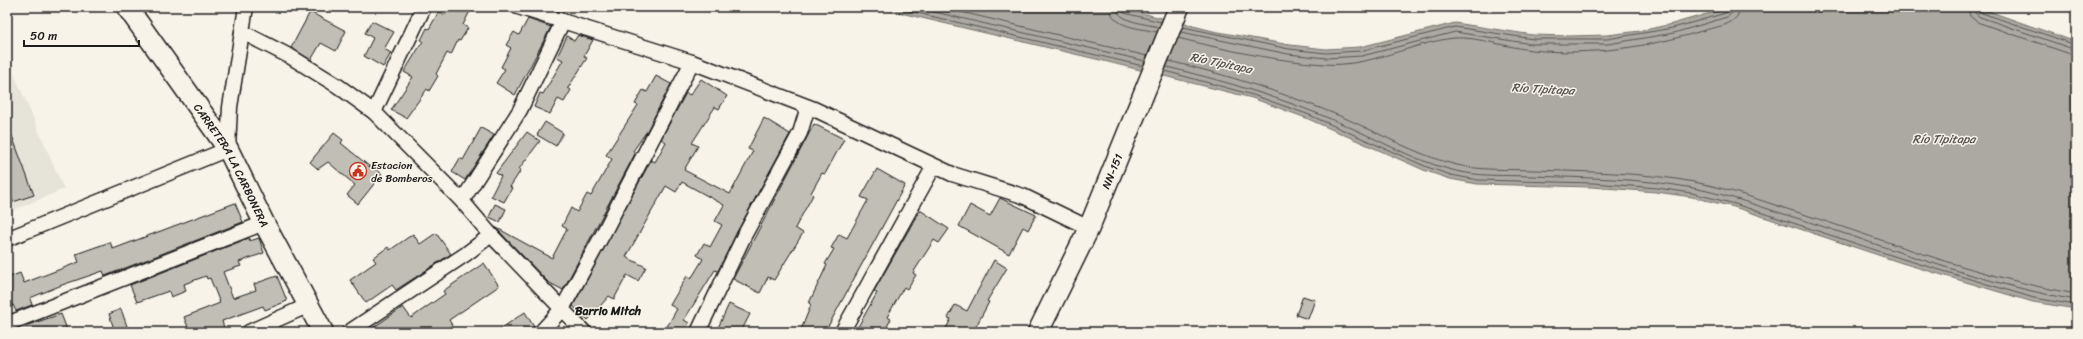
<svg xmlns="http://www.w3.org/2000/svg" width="2083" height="339" viewBox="0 0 2083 339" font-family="Sriracha,sans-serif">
<rect width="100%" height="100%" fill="#f7f3e8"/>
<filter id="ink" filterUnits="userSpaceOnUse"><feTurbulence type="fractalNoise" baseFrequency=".025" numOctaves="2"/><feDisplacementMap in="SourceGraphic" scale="8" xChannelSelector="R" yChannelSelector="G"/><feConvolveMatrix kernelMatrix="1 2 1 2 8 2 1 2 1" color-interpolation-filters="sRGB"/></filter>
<g filter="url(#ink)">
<polygon fill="#e6e3d9" points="7,58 64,189 7,213"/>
<polygon fill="#aca9a2" stroke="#72716c" points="875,7 1118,7 1213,31 1290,45 1326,49 1360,47 1455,23 1533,35 1570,36 1607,35 1640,31 1672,24 1731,7 1977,7 2076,42 2076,309 2033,302 1902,263 1734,207 1692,197 1656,192 1592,187 1477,184 1450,179 1426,171 1306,118 1252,98 1096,59"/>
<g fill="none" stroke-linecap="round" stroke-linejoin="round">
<g stroke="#565452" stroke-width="1">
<polyline points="892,7 1143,66"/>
<polyline points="913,7 1145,61"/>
<polyline points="940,7 1147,56"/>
<path d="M1110 7C1111 28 1141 28 1157 32"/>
<path d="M1116 7C1117 22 1147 24 1159 27"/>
<polyline points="1121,7 1124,13 1161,22"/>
<polyline points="1968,7 1970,16 1977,22 2076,56"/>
<polyline points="1974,7 1975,13 1980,17 2076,50"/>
<polyline points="1979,7 1982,13 2076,45"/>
<polyline points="1183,27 1289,49 1326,53 1360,51 1455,27 1533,39 1607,39 1673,28 1726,13 1729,7"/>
<polyline points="1181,32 1288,54 1326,58 1362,56 1455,32 1532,44 1608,44 1674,33 1727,17 1732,13 1734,7"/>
<path d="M1178 38C1226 50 1275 61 1324 64 1369 68 1410 43 1454 38 1475 36 1510 48 1532 50 1590 56 1650 47 1705 30 1719 26 1739 25 1740 7"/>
<path d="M1169 61C1228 75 1284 93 1340 116 1378 132 1414 154 1453 164 1479 171 1507 169 1534 170 1587 172 1641 172 1694 182 1731 189 1767 203 1803 214 1893 243 1983 278 2076 294"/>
<path d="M1167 67C1225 81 1282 98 1338 122 1376 138 1412 160 1452 170 1478 177 1505 175 1532 176 1586 178 1640 178 1693 188 1730 195 1766 209 1803 220 1893 249 1983 284 2076 300"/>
<polyline points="1165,71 1253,95 1307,114 1427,167 1451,175 1478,180 1593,183 1657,188 1692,193 1735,204 1903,259 2034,298 2076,305"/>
</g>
</g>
<g fill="#c0beb5" stroke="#1c1c1c">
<polygon points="449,7 472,7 463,25 468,28 460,41 458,40 451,55 447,53 436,74 438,76 429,91 427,89 406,118 391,110 413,77 404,72 423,41 421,40 427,28 429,29 439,11 445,15"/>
<polygon points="310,12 346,31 336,51 321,43 311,60 291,48"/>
<polygon points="528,19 551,27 515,95 496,83 505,69 501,67 511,48 506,45 514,32 519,35"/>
<polygon points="372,21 394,32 384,49 391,53 383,67 364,56 373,38 365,33"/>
<polygon points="578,35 593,40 584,56 587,58 568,88 571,90 564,102 558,99 550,114 534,107 540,93 543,94 563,60 557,57 567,36 574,41"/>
<polygon points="656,76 671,84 647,131 633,151 636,152 563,290 548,282 495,227 552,258 567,229 562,226 571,208 577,212 587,194 591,196 612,159 606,155 638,105 635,104 643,90 647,92"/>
<polygon points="701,79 727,96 719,109 715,107 692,143 698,146 684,170 730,194 753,151 748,149 764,118 790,134 737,232 718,271 715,270 684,320 689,323 684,332 664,332 677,309 670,305 687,276 691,279 703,259 697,255 704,243 710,247 722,225 715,221 724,205 682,182 676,192 666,186 626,257 646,267 638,281 627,275 614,299 609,296 588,320 573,306 651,160 655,162 666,142 661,139 686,93 690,95"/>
<polygon points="545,122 563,133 556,146 537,135"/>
<polygon points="814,124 844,139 825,174 822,173 811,193 813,195 795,228 803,233 774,280 768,277 760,293 733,279"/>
<polygon points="8,125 34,195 13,202 7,186"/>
<polygon points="481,128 494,135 465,180 452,172 460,158 463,160"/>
<polygon points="527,132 540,141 519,169 521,170 510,187 512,188 504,202 491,196 501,176 496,173"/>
<polygon points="334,133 343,140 341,143 370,167 371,165 382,174 358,204 347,195 355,185 328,162 318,169 310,162"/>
<polygon points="877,169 905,185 825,332 800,332 811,305 809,303 827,265 825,264 834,249 831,248 839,234 847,238 868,200 861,197"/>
<polygon points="1000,198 1036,215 1028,230 1023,227 1009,254 959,226 970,205 990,216"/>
<polygon points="235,203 243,222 105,276 103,271 62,285 30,298 32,305 16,311 13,305 7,307 7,278 20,273 24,283 79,262 76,254 110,242 113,249"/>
<polygon points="495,204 506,209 500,222 489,217"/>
<polygon points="920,210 949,229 939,243 934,240 913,273 916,275 907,289 904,287 887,317 891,319 884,332 855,332 877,293 874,291"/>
<polygon points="436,233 451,254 396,290 392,285 366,303 350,280 376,262 373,258 388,247 390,250 413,234 420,244"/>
<polygon points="249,238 250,241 259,238 264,253 239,262 241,266 223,272 233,298 256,290 254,284 277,276 287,301 265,310 263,306 222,321 224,328 213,332 190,332 184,317 220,303 210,278 207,279 206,276 184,284 186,291 171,297 169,291 137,302 130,285"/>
<polygon points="994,260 1007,268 987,301 989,302 973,332 944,332 951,319 948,318 955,305 967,311"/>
<polygon points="484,263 499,286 449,320 452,325 441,332 367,332 403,307 411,318 445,294 443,291"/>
<polygon points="1303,296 1315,300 1308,319 1296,315"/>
<polygon points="729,304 750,314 741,332 716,332"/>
<polygon points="121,309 129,332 115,332 109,314"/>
<polygon points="525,312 534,327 533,332 496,332"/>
<polygon points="61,314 68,332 16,332 22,327"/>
</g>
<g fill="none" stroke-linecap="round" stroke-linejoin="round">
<g stroke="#1c1c1c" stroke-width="17">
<g id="street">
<polyline points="518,7 692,62 814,109 952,174 1023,196 1089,228"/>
<polyline points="242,32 291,57 338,86 374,112 462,201 491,235 584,332"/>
<polyline points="374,112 424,7"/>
<polyline points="462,201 520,110 563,21"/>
<polyline points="7,239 228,149 230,107 246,7"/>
<polyline points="7,324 264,223"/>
<polyline points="249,332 309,305"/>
<polyline points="349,332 466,254 491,235"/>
<polyline points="541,332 562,309 603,234 692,62"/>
<polyline points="698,332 744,236 800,133 808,107"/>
<polyline points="842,332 934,166"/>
</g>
</g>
<g stroke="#1c1c1c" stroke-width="23">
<g id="secondary">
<path id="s1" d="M127 7 228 149 264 223 323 332"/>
<path id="s2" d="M1038 332 1089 228 1179 7"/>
</g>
</g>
<use href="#street" stroke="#f7f3e8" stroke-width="14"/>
<use href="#secondary" stroke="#f7f3e8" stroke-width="20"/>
</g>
</g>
<defs>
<g id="civic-ring" transform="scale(0.9)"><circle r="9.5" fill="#f7f3e8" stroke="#c8321e" stroke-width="1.5"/><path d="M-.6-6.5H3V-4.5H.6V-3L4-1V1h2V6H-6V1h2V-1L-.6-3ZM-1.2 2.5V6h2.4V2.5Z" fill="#c8321e"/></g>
</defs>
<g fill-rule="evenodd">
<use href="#civic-ring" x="358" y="171"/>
</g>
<g text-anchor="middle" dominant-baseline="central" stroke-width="3" stroke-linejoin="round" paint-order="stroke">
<g font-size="11" fill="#1c1c1c" stroke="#f7f3e8" text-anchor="start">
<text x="371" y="165">Estacion<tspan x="371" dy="13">de Bomberos</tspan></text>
</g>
<g font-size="11" fill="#1c1c1c" stroke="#f7f3e8">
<text stroke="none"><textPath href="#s1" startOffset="190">CARRETERA LA CARBONERA</textPath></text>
<text stroke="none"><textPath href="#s2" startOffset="177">NN-151</textPath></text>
</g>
<g font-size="12" font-style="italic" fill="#565452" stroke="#f7f3e8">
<text transform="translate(1221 63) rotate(12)">Río Tipitapa</text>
<text transform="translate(1543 89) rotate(3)">Río Tipitapa</text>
<text x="1944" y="139">Río Tipitapa</text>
</g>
<g font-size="12" font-weight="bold" fill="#1c1c1c" stroke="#f7f3e8">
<text x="608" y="311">Barrio Mitch</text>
</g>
</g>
<rect width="2083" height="339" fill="none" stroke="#f7f3e8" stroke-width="24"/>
<rect x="12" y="12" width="2059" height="315" fill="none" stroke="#1c1c1c" stroke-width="1.5" filter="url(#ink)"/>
<path d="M24 40v6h115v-6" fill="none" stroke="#1c1c1c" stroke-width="2"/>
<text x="30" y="40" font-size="12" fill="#1c1c1c" stroke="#f7f3e8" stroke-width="3" paint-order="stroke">50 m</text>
</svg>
